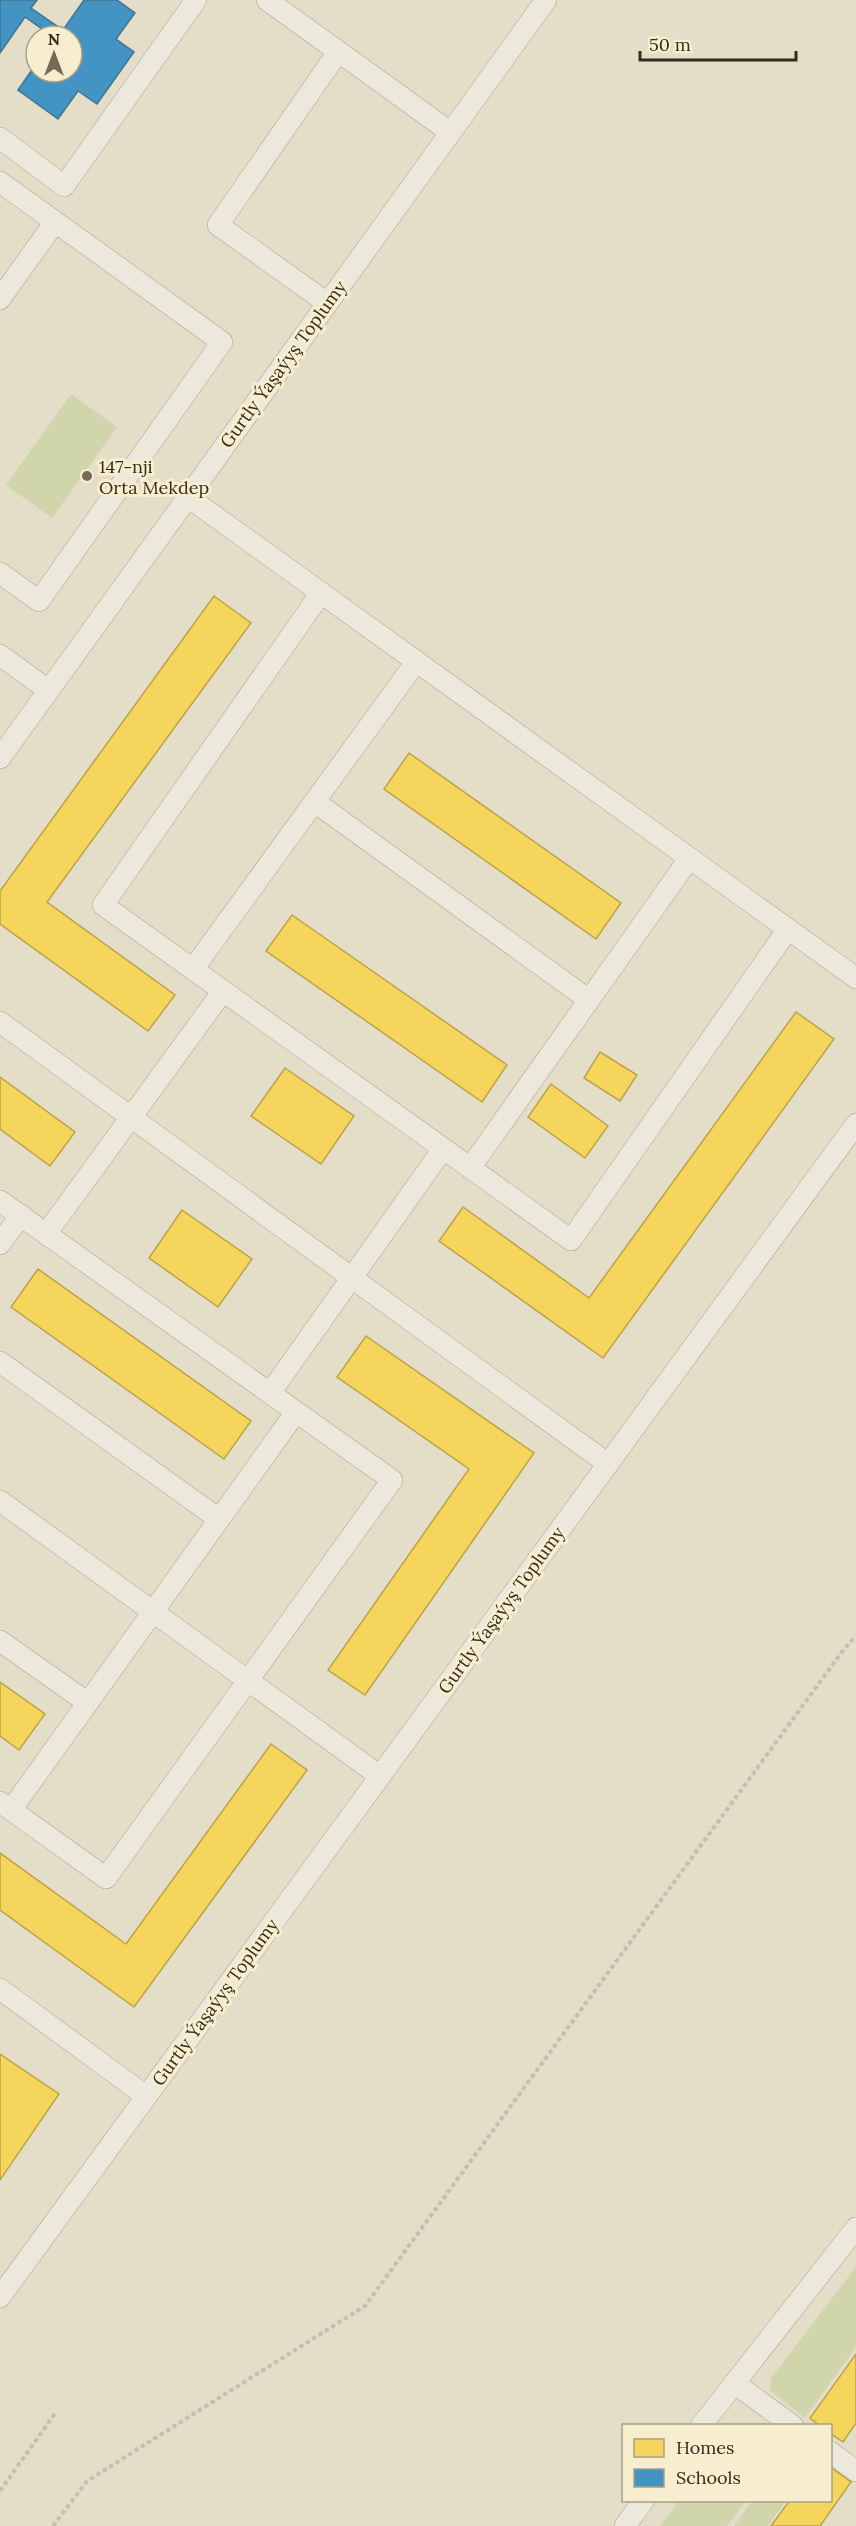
<svg xmlns="http://www.w3.org/2000/svg" width="856" height="2526" viewBox="0 0 856 2526" font-family="Lora,serif">
<rect width="100%" height="100%" fill="#e4dec9"/>
<g fill="#d1d5ab">
<polygon points="71,394 117,427 52,518 6,485"/>
<polygon points="856,2267 856,2347 805,2418 773,2393 770,2389 771,2378"/>
<polygon points="679,2501 679,2500 746,2501 727,2526 660,2526"/>
<polygon points="752,2501 752,2500 786,2501 768,2526 734,2526"/>
</g>
<g fill="#f6d55c" stroke="#bca249" stroke-width="1.5">
<polygon points="214,596 251,623 47,902 175,995 148,1031 0,924 0,891"/>
<polygon points="409,753 621,903 596,939 384,789"/>
<polygon points="292,915 507,1065 482,1102 266,951"/>
<polygon points="796,1012 834,1039 603,1358 439,1241 463,1207 589,1298"/>
<polygon points="600,1052 637,1075 620,1101 584,1078"/>
<polygon points="285,1068 354,1116 321,1164 251,1116"/>
<polygon points="0,1077 75,1132 50,1166 0,1129"/>
<polygon points="551,1084 608,1126 585,1158 528,1117"/>
<polygon points="182,1210 252,1259 218,1307 149,1258"/>
<polygon points="38,1269 251,1421 224,1459 11,1307"/>
<polygon points="366,1336 534,1453 365,1695 328,1670 469,1469 337,1377"/>
<polygon points="0,1682 45,1714 19,1750 0,1736"/>
<polygon points="271,1744 307,1770 134,2007 0,1910 0,1853 126,1944"/>
<polygon points="0,2054 59,2094 0,2180"/>
<polygon points="856,2354 856,2423 843,2442 830,2433 830,2426 820,2426 810,2418"/>
<polygon points="830,2467 851,2482 820,2526 771,2526 790,2500 830,2500"/>
</g>
<polygon fill="#4393c3" stroke="#3f7491" stroke-width="1.5" points="0,0 37,0 31,8 63,30 84,0 117,0 135,13 116,39 134,52 97,104 78,91 58,119 18,90 36,64 36,72 72,72 72,36 52,36 25,17 0,53"/>
<g fill="none" stroke-linecap="round" stroke-linejoin="round">
<g stroke="#a9a293" stroke-width="22">
<g id="minor">
<polyline points="267,0 450,132"/>
<polyline points="0,138 64,186 196,0"/>
<polyline points="0,182 222,342 39,601 0,573"/>
<polyline points="0,299 55,222"/>
<polyline points="327,303 218,225 338,52"/>
<polyline points="188,497 856,978"/>
<polyline points="321,593 103,905 571,1240 788,929"/>
<polyline points="0,655 48,690"/>
<polyline points="0,758 546,0"/>
<polyline points="315,802 589,1000"/>
<polyline points="193,969 416,662"/>
<polyline points="0,1022 608,1464"/>
<polyline points="470,1168 689,859"/>
<polyline points="0,1201 392,1480 106,1878 0,1802"/>
<polyline points="46,1234 223,991"/>
<polyline points="0,1244 21,1215"/>
<polyline points="0,1362 219,1519"/>
<polyline points="270,1393 443,1149"/>
<polyline points="0,1501 380,1776"/>
<polyline points="0,1641 88,1703"/>
<polyline points="11,1810 296,1412"/>
<polyline points="0,1989 146,2096"/>
<polyline points="0,2297 856,1124"/>
<polyline points="734,2383 793,2426"/>
<polyline points="701,2426 856,2228"/>
<polyline points="830,2452 856,2471"/>
<polyline points="625,2526 644,2500"/>
</g>
</g>
<g stroke="#c4bfb3" stroke-width="4" stroke-dasharray="4.5 3" stroke-linecap="butt">
<polyline points="0,2491 56,2412"/>
<polyline points="53,2526 87,2481 365,2306 844,1649 856,1636"/>
</g>
<use href="#minor" stroke="#ece8dc" stroke-width="21"/>
</g>
<circle fill="#736a59" stroke="#f6eece" stroke-width="2" cx="87" cy="476" r="6"/>
<g text-anchor="middle" dominant-baseline="central" stroke-width="6" stroke-linejoin="round" paint-order="stroke">
<g font-size="18" fill="#362b1c" stroke="#f6eece">
<text transform="translate(283 364) rotate(-54)">Gurtly Ýaşaýyş Toplumy</text>
<text transform="translate(501 1610) rotate(-54)">Gurtly Ýaşaýyş Toplumy</text>
<text transform="translate(215 2002) rotate(-54)">Gurtly Ýaşaýyş Toplumy</text>
</g>
<g font-size="18" fill="#362b1c" stroke="#f6eece" text-anchor="start">
<text x="99" y="466">147-nji<tspan x="99" dy="21">Orta Mekdep</tspan></text>
</g>
</g>
<rect x="622" y="2424" width="210" height="78" fill="#f6eece" stroke="#a9a087" stroke-width="1.5"/>
<rect x="634" y="2439" width="30" height="18" fill="#f6d55c" stroke="#a9a087" stroke-width="1.5"/>
<text x="676" y="2454" font-size="18" fill="#362b1c">Homes</text>
<rect x="634" y="2469" width="30" height="18" fill="#4393c3" stroke="#a9a087" stroke-width="1.5"/>
<text x="676" y="2484" font-size="18" fill="#362b1c">Schools</text>
<g transform="translate(54 54)"><circle r="28" fill="#f6eece" stroke="#a9a087" stroke-width="1.5"/>
<path d="M0-4.5L10 22L0 15L-10 22Z" fill="#736a59"/>
<text y="-9" font-size="16" font-weight="bold" text-anchor="middle" fill="#362b1c">N</text>
</g>
<path d="M640 51v9h156v-9" fill="none" stroke="#362b1c" stroke-width="3"/>
<text x="649" y="51" font-size="18" fill="#362b1c" stroke="#f6eece" stroke-width="4.5" paint-order="stroke">50 m</text>
</svg>
